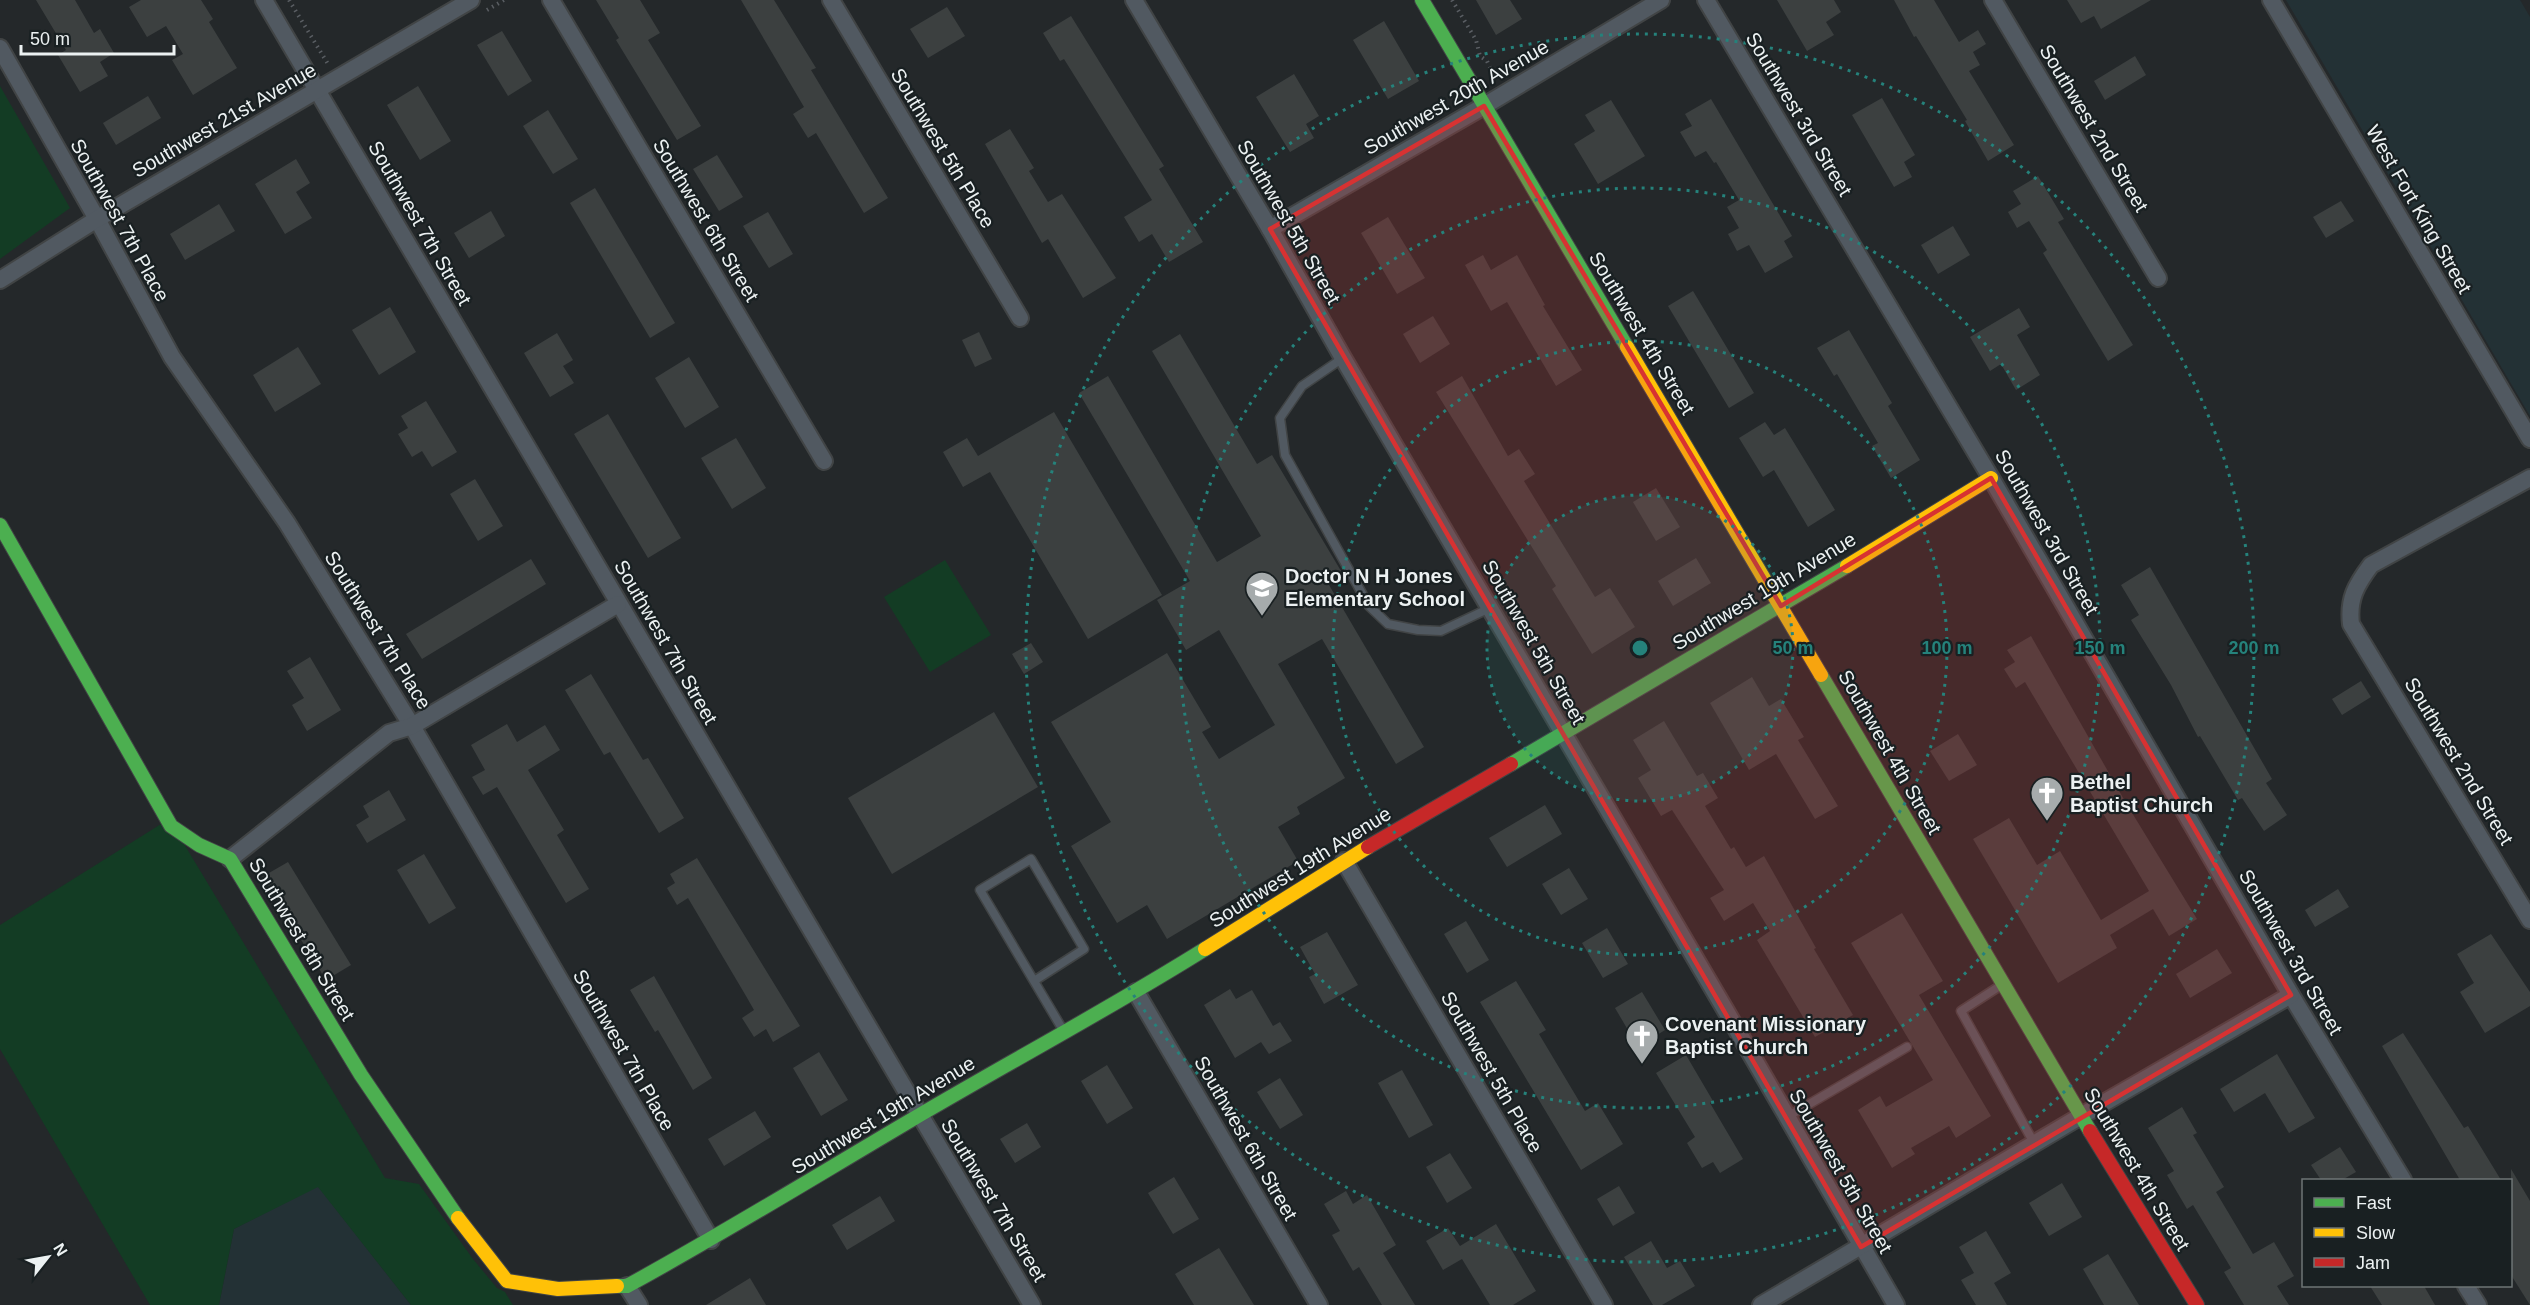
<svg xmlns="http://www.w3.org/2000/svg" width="2530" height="1305" viewBox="0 0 2530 1305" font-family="Arial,sans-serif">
<rect width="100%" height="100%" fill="#24282a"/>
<g fill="#233135">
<polygon points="2286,0 2520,0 2530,17 2530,416"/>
<polygon points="318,1186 411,1305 219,1305 234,1229"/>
</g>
<g fill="#133c24">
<polygon points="0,86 70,208 0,259"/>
<polygon points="945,560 991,635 930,672 884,597"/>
<polygon points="169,819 385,1178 419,1184 473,1259 497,1288 505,1292 513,1305 411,1305 318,1187 234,1229 219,1305 150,1305 0,1049 0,925"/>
</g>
<g fill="#3c4040">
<polygon points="36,0 75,0 94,33 100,29 114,53 100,62 108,76 80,92 58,55 66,50"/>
<polygon points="141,0 201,0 213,19 209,22 237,68 193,95 172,60 183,54 166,26 147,37 129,7"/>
<polygon points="596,0 640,0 660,33 648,40 701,126 677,140 616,40 619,38"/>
<polygon points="741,0 774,0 816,68 811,70 888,198 864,213 816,133 808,138 793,114 804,107"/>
<polygon points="1476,0 1510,0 1522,19 1496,35"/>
<polygon points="1777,0 1834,0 1841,12 1826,22 1834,35 1807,51"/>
<polygon points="1894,0 1934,0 1959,42 1978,30 1986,44 1973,52 1980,65 1969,71 2014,145 1988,161 1965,121 1967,120 1916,36 1914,37"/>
<polygon points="2067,0 2151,0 2101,29 2094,16 2081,23"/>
<polygon points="947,7 965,36 928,58 910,29"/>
<polygon points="1071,16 1164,166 1159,169 1203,242 1169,262 1152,234 1139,242 1124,217 1152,200 1064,59 1060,61 1043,33"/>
<polygon points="1384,21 1419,81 1388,99 1353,40"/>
<polygon points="502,31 532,81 508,96 477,45"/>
<polygon points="2135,56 2146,75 2105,100 2094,81"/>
<polygon points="1294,74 1319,116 1306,124 1314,138 1290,152 1256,97"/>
<polygon points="418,86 451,141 420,160 387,105"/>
<polygon points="148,96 161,118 116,145 103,123"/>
<polygon points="1882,98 1915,155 1904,162 1912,177 1894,187 1852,115"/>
<polygon points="1711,99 1792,236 1784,241 1793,257 1765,273 1749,245 1737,251 1728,234 1739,228 1727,207 1739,200 1716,162 1714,163 1706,151 1695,157 1680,132 1692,126 1685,114"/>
<polygon points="1611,100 1645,156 1598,184 1574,144 1595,131 1585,115"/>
<polygon points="548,110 578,159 553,174 523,126"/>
<polygon points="1010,129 1034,168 1029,171 1048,202 1062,194 1116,278 1083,298 1048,239 1042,243 985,144"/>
<polygon points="717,155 743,197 719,211 693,169"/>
<polygon points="296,159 310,183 296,192 312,218 285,234 255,184"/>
<polygon points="2038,176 2064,219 2058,222 2133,345 2108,361 2043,253 2047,250 2029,221 2017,228 2008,212 2021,204 2013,191"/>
<polygon points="595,188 675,323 650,338 570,203"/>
<polygon points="2341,201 2354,221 2326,238 2313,217"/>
<polygon points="219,204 235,231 185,260 170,234"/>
<polygon points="491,211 505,236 469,258 454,233"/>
<polygon points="768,212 793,254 769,268 743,226"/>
<polygon points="1388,217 1425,278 1397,294 1361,233"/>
<polygon points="1953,226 1970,255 1938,274 1921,245"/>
<polygon points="1483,255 1491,270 1517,255 1545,305 1543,306 1582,370 1556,386 1507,302 1491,311 1465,265"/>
<polygon points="1693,291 1754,393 1729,408 1668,306"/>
<polygon points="390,307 416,352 379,375 352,330"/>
<polygon points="2019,308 2030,327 2017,335 2040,375 2016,390 2001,364 1990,371 1970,337"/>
<polygon points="1433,316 1450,344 1420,363 1403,334"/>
<polygon points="1849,330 1892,403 1888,406 1920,460 1891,478 1872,446 1878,443 1837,374 1834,376 1817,348"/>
<polygon points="979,332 992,359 975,367 962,340"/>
<polygon points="557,333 573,360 563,366 574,383 550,397 524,353"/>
<polygon points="1180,334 1257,464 1272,455 1344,576 1329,585 1424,747 1396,764 1322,639 1278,664 1345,778 1297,807 1300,814 1278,827 1298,861 1167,939 1147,905 1117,923 1071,846 1111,822 1051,722 1167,653 1211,727 1202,732 1219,759 1275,725 1219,630 1186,650 1157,600 1190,581 1079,393 1108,376 1217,562 1261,536 1152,351"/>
<polygon points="298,347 321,384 275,412 253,375"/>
<polygon points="689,357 719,407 685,428 655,378"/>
<polygon points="1462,376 1508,456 1519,449 1535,474 1524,481 1595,597 1610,588 1635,627 1592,654 1552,589 1556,586 1436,392"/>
<polygon points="426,401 457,452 432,467 422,451 412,457 398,434 408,428 401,416"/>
<polygon points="1054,412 1162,595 1088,639 990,472 963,487 943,452 967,438 978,456"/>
<polygon points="608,414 681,538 648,558 574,434"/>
<polygon points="1765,422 1774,435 1785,428 1835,510 1808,527 1774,470 1763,477 1739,438"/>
<polygon points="736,438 766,488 732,509 701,458"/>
<polygon points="475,479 503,526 478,541 450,494"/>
<polygon points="1656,488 1680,527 1656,541 1633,502"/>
<polygon points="1696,558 1711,583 1673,606 1658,581"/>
<polygon points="531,559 546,584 422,659 406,634"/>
<polygon points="2150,567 2272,779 2266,783 2287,815 2264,831 2242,798 2238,800 2200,736 2198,737 2171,685 2131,620 2139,615 2121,585"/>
<polygon points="2031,636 2126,803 2197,919 2169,936 2153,909 2110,935 2117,948 2058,983 1973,839 2009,818 2037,865 2060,851 2101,920 2149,891 2025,682 2016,688 2004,669 2015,662 2007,650"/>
<polygon points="1031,643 1043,662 1024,674 1012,654"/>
<polygon points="310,657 341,710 307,731 292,705 304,698 287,671"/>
<polygon points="591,674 643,760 648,758 684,818 659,833 610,752 604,755 565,690"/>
<polygon points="1752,677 1769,706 1781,699 1804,737 1798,740 1838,806 1815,819 1776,754 1749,770 1710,703"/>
<polygon points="2361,681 2371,697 2342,715 2332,699"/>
<polygon points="994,712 1038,787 892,874 848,798"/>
<polygon points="1664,721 1697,776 1703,773 1718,798 1705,806 1731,849 1734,847 1746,867 1764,856 1816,948 1814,949 1853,1015 1815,1037 1757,940 1770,931 1753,903 1724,921 1710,898 1724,890 1672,810 1661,816 1638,778 1651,770 1633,740"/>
<polygon points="507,724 517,742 545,725 560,750 528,770 564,830 557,835 589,889 566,903 497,787 483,795 472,777 485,770 471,745"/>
<polygon points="1958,734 1977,765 1949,781 1930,751"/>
<polygon points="389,790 406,820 367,843 356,825 369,817 363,806"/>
<polygon points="1545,805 1562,834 1507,867 1489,838"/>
<polygon points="424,854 456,908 429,924 397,870"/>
<polygon points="697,858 800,1026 773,1042 766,1029 754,1037 742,1018 754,1010 746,996 688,898 677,905 667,888 675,883 670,874"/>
<polygon points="288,862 351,965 326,980 262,877"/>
<polygon points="1569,868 1588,899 1561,915 1542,884"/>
<polygon points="2338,889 2349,907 2315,927 2305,910"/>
<polygon points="1902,913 1943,981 1919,995 1991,1116 1956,1138 1949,1126 1911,1148 1915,1154 1892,1168 1858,1110 1880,1096 1886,1107 1933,1080 1851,943"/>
<polygon points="1466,921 1489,960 1467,973 1444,934"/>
<polygon points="1607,928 1628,964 1603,978 1582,943"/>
<polygon points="1327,932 1358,985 1324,1004 1309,977 1315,974 1300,947"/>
<polygon points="2491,934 2530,992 2530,1006 2485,1033 2460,992 2474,983 2457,954"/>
<polygon points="2217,949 2232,973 2190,998 2176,974"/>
<polygon points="654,976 712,1078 693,1090 658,1030 655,1032 630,990"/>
<polygon points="1516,981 1546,1030 1539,1034 1585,1111 1598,1103 1623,1144 1581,1170 1480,1002"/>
<polygon points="1230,989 1236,999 1252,990 1273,1026 1280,1022 1292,1041 1269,1054 1261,1042 1235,1058 1204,1005"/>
<polygon points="1642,992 1665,1030 1638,1047 1615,1008"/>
<polygon points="2403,1033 2464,1128 2468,1126 2501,1180 2460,1180 2382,1046"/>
<polygon points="819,1052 848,1100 821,1116 793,1068"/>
<polygon points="2277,1054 2315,1118 2289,1133 2265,1093 2234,1112 2220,1089"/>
<polygon points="1686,1055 1713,1101 1710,1103 1743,1159 1720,1173 1713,1162 1702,1168 1687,1143 1695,1137 1656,1073"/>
<polygon points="1107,1065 1133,1108 1107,1124 1081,1081"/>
<polygon points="1402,1070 1433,1125 1409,1138 1378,1083"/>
<polygon points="1280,1078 1303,1115 1280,1129 1257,1092"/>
<polygon points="2182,1107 2197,1133 2193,1135 2224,1187 2216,1192 2253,1254 2274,1242 2294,1276 2277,1286 2289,1305 2244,1305 2224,1272 2231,1268 2193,1205 2187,1209 2167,1175 2174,1171 2148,1128"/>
<polygon points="755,1111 771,1137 724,1166 708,1139"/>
<polygon points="1027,1123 1041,1147 1015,1163 1000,1139"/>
<polygon points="2340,1147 2356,1172 2342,1180 2321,1180 2311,1165"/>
<polygon points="1450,1153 1472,1188 1447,1203 1426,1167"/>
<polygon points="2511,1169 2530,1201 2530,1305 2511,1275"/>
<polygon points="1174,1177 1199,1219 1173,1234 1148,1193"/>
<polygon points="2062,1183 2082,1217 2049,1236 2029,1203"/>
<polygon points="1619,1186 1635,1213 1613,1226 1597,1199"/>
<polygon points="1346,1191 1353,1204 1367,1195 1396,1245 1383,1253 1415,1305 1382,1305 1359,1267 1353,1271 1332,1235 1340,1231 1324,1204"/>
<polygon points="880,1196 895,1221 847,1250 832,1225"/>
<polygon points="1496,1224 1536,1291 1513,1305 1490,1305 1462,1259 1443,1270 1426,1241 1448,1228 1460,1246"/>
<polygon points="1986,1231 2011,1273 1994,1283 2007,1305 1976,1305 1961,1280 1974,1273 1959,1247"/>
<polygon points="1651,1241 1667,1268 1680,1261 1695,1286 1662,1305 1653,1305 1624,1257"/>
<polygon points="1219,1248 1254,1305 1194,1305 1175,1274"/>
<polygon points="2108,1254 2139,1305 2104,1305 2083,1269"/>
<polygon points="750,1278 766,1305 706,1305"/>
<polygon points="2370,1286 2424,1286 2435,1305 2382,1305"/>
</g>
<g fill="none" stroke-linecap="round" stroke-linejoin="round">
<g stroke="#414445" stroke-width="11">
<g id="lane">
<polyline points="1343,358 1302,386 1280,418 1285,455 1369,606 1388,624 1418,630 1441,631 1490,608"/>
<polyline points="1034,981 1084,949 1031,859 980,890 1063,1030"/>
<polyline points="2003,984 1961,1011 2034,1143"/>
<polyline points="1787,1117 1907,1047"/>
</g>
</g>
<g stroke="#414445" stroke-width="20">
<g id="street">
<polyline points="264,0 1032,1305"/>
<polyline points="551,0 824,461"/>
<polyline points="831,0 1020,318"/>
<polyline points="1134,0 1270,229 1343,358 1726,1011 1896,1305"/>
<polyline points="1706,0 1991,478 2291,995 2403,1180"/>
<polyline points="1993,0 2158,278"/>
<polyline points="2271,0 2530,439"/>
<polyline points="0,48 97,219 172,357 287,523 412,726 711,1240"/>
<polyline points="1270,229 1484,106 1661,0"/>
<polyline points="0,280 97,219 471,0"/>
<path d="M2530 478 2371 565C2356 585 2348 599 2351 624L2530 920"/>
<polyline points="230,859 389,733 412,726 618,604"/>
<polyline points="1344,861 1604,1305"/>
<polyline points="1136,992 1319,1305"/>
<polyline points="627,1286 639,1305"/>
<polyline points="2466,1286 2478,1305"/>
<polyline points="1761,1305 2081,1116 2291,995"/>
</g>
</g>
<g stroke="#414445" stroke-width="16">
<g id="fast">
<polyline points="1422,0 1627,347"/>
<polyline points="0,525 171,826 199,845 230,859 361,1075 458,1218"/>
<polyline points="1821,675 2090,1131"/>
<polyline points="1511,764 1847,566"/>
<path d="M617 1286H627C726 1232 821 1173 918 1116 1013 1060 1111 1008 1205 949"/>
</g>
</g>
<g stroke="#414445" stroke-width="16">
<g id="slow">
<polyline points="1627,347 1821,675"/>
<polyline points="1847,566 1991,478"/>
<polyline points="1205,949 1368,847"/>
<polyline points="458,1218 507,1281 558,1289 617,1286"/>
</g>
</g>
<g stroke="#414445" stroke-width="16">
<g id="jam">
<polyline points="1368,847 1511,764"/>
<polyline points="2090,1131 2197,1305"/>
</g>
</g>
<g stroke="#5a5e63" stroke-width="4" stroke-dasharray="1.5 4.5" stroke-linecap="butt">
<polyline points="289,0 328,64"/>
<polyline points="1452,0 1476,40 1480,56 1487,61 1494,76"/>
<polyline points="487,10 504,0"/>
</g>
<use href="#lane" stroke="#515961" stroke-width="8"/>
<use href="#street" stroke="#515961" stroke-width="16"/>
<use href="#fast" stroke="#4caf50" stroke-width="14"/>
<use href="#slow" stroke="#ffc107" stroke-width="14"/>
<use href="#jam" stroke="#c62828" stroke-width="14"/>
</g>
<path fill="#d73232" fill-opacity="0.2" stroke="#d73232" stroke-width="4.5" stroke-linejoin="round" d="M1484 106 1781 606 1991 478 2291 995 1861 1247 1270 229Z"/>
<circle cx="1640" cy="648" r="153" fill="#25827b" fill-opacity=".12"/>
<g fill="none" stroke="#25827b" stroke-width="3" stroke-dasharray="3 6">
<circle cx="1640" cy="648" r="153"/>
<circle cx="1640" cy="648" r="307"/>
<circle cx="1640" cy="648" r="460"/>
<circle cx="1640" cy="648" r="614"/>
</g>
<defs>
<g id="school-pin" transform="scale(1.725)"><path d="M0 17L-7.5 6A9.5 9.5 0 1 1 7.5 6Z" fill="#a6abac" stroke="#192022"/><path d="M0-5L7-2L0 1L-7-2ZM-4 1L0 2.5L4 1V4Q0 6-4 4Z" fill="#fff"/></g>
<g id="church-pin" transform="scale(1.725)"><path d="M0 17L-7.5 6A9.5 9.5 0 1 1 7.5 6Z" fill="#a6abac" stroke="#192022"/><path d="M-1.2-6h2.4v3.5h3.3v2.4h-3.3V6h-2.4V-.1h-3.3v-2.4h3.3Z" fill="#fff"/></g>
</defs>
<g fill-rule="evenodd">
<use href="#school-pin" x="1262" y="588"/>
<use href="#church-pin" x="2047" y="793"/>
<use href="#church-pin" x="1642" y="1036"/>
</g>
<g text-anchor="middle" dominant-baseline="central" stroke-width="4.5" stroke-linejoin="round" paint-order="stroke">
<g font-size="20" fill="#ecf1f2" stroke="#192022">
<text transform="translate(1456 97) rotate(-30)">Southwest 20th Avenue</text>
<text transform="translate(1799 114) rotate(59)">Southwest 3rd Street</text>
<text transform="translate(224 120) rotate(-30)">Southwest 21st Avenue</text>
<text transform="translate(2094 128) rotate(59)">Southwest 2nd Street</text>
<text transform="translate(943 148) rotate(59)">Southwest 5th Place</text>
<text transform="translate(2419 209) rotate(60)">West Fort King Street</text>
<text transform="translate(120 220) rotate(61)">Southwest 7th Place</text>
<text transform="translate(706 220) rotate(59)">Southwest 6th Street</text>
<text transform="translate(1289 222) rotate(60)">Southwest 5th Street</text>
<text transform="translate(420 223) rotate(60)">Southwest 7th Street</text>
<text transform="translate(1642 333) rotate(59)">Southwest 4th Street</text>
<text transform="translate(2047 532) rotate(60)">Southwest 3rd Street</text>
<text transform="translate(1764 591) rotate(-31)">Southwest 19th Avenue</text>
<text transform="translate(378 630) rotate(58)">Southwest 7th Place</text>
<text transform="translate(666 642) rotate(60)">Southwest 7th Street</text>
<text transform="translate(1534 642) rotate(60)">Southwest 5th Street</text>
<text transform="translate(1890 752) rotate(60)">Southwest 4th Street</text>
<text transform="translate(2459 761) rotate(59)">Southwest 2nd Street</text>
<text transform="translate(1300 867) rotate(-32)">Southwest 19th Avenue</text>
<text transform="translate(302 939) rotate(59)">Southwest 8th Street</text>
<text transform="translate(2291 952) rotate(60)">Southwest 3rd Street</text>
<text transform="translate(624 1050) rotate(60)">Southwest 7th Place</text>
<text transform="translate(1492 1072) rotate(60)">Southwest 5th Place</text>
<text transform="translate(883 1115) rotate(-31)">Southwest 19th Avenue</text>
<text transform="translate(1246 1138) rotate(60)">Southwest 6th Street</text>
<text transform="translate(2137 1169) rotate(59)">Southwest 4th Street</text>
<text transform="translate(1841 1171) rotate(60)">Southwest 5th Street</text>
<text transform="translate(994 1200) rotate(59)">Southwest 7th Street</text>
</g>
<g font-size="20" font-weight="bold" fill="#ecf1f2" stroke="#192022" text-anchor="start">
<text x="1285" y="576">Doctor N H Jones<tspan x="1285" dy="23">Elementary School</tspan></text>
<text x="2070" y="782">Bethel<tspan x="2070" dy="23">Baptist Church</tspan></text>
<text x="1665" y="1024">Covenant Missionary<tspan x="1665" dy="23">Baptist Church</tspan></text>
</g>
</g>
<circle cx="1640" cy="648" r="9" fill="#25827b" stroke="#192022" stroke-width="3"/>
<g font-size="18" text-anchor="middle" font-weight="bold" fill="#25827b" stroke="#192022" stroke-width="4.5" stroke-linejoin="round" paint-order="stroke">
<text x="1793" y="654">50 m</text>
<text x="1947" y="654">100 m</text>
<text x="2100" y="654">150 m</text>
<text x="2254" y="654">200 m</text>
</g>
<rect x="2302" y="1179" width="210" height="108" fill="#192022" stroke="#6d7475" stroke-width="1.5"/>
<rect x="2314" y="1198" width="30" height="9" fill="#4caf50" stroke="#6d7475" stroke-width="1.5"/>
<text x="2356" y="1209" font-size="18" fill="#ecf1f2">Fast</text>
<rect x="2314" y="1228" width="30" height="9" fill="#ffc107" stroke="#6d7475" stroke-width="1.5"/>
<text x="2356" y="1239" font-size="18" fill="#ecf1f2">Slow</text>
<rect x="2314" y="1258" width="30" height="9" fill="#c62828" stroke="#6d7475" stroke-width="1.5"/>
<text x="2356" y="1269" font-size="18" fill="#ecf1f2">Jam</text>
<g transform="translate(48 1257) rotate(59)" stroke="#192022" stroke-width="4.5" paint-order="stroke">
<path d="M0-4.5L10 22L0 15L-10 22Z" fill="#ecf1f2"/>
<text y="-9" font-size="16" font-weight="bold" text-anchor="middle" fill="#ecf1f2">N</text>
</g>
<path d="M21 45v9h153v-9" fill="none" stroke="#ecf1f2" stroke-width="3"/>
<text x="30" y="45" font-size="18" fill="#ecf1f2" stroke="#192022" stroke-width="4.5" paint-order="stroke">50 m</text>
</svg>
